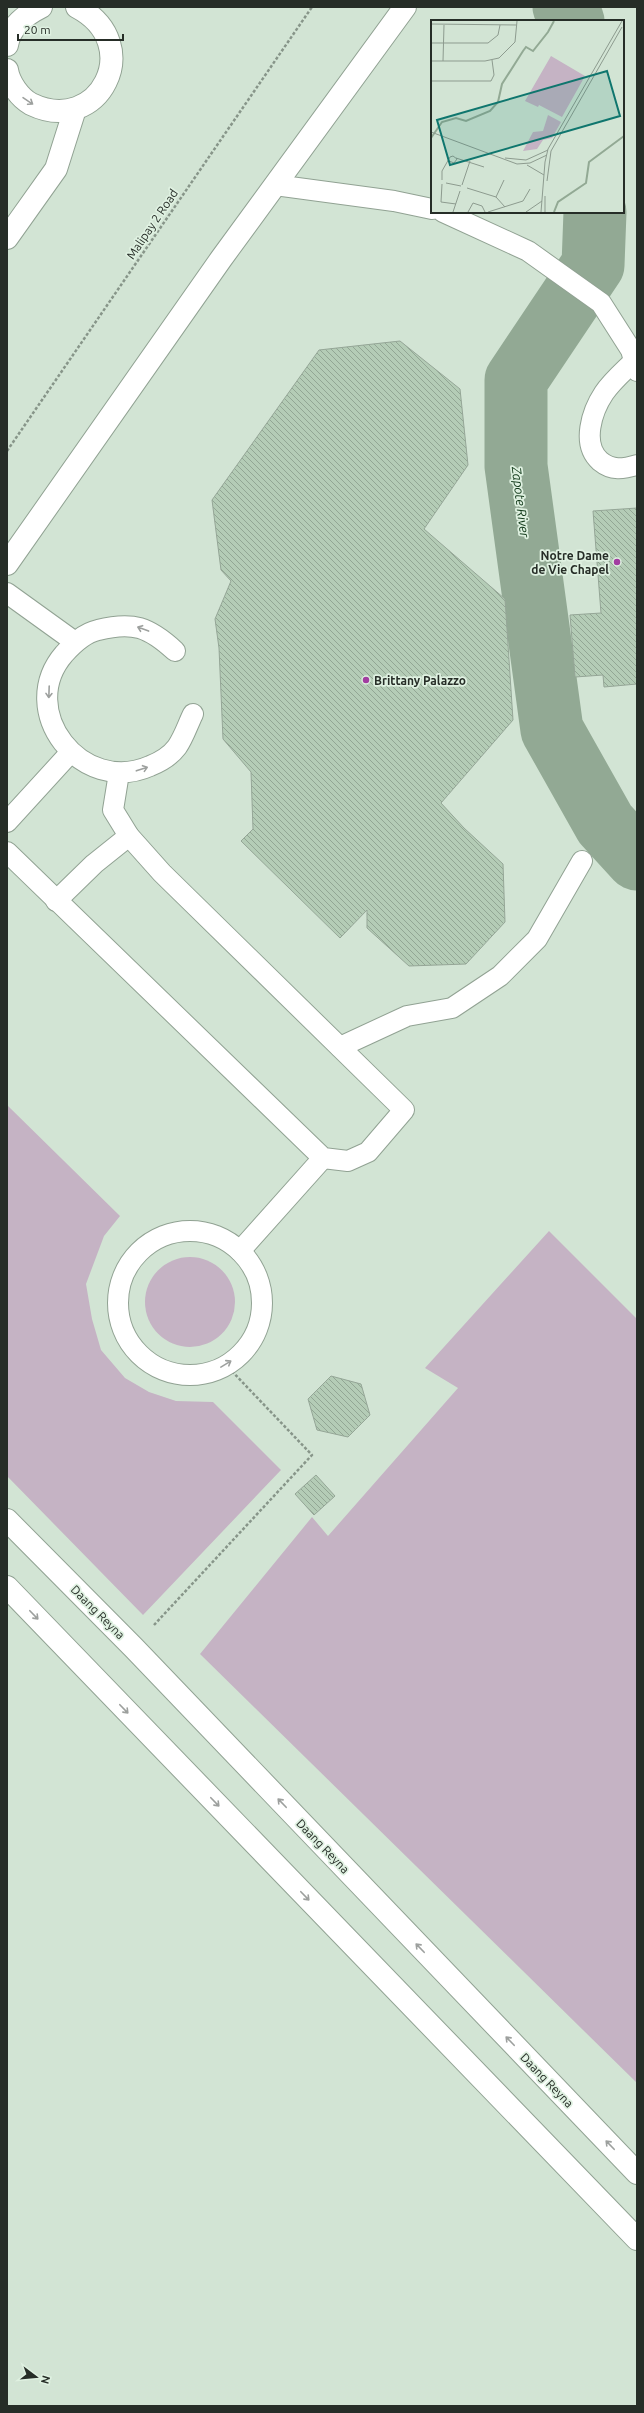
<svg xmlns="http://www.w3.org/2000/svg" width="644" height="2413" viewBox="0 0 644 2413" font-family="Ubuntu,sans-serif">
<defs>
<pattern id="building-back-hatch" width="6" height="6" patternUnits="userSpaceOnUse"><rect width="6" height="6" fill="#b4ccb6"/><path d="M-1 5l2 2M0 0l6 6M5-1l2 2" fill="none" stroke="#92a694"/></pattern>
</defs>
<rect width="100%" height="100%" fill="#d2e4d4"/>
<g fill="#c5b3c4">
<polygon points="7,1105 120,1216 104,1236 86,1284 92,1319 101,1350 125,1378 149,1392 176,1401 213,1402 281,1470 143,1615 7,1476"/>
<polygon points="549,1231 637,1319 637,2083 200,1654 312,1517 328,1536 458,1388 425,1368"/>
<circle cx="190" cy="1302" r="45"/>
</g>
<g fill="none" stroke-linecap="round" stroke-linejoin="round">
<g stroke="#92a994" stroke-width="63">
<polyline points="564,7 573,21"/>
<polyline points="595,212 593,265 516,380 516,466 552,730 605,824 637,859"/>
</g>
</g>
<g fill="url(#building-back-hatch)" stroke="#95a697">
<polygon points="400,341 460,389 468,465 424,529 505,599 513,720 441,803 464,828 503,864 505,922 466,964 409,966 367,928 367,910 340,938 241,841 253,829 251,772 223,739 219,648 215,619 231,581 221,570 212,500 319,350"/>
<polygon points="637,508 637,684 604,687 603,675 575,677 570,615 601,613 593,511"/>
<polygon points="331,1376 361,1384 370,1415 348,1437 317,1430 308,1399"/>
<polygon points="316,1475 335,1496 314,1515 295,1494"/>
</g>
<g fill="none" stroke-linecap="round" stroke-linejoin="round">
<g stroke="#91a293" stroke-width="22">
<g id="service">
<polyline points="275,185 394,201 432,209"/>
<polyline points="443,212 528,251 601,303 631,350 637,371"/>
<path d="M634 361C624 371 612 381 604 393 592 411 581 444 600 461 612 471 623 469 637 465"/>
<polyline points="7,593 75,642"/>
<path d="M175 651C149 627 133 621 98 630 84 633 73 644 64 654 15 711 82 796 150 766 160 762 171 755 177 747 184 737 188 724 193 714"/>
<polyline points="7,822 70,753"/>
<polyline points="7,852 323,1158 348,1161 368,1152 404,1110 162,873 129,836 113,810 119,773"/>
<polyline points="56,901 94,864 129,836"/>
<polyline points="340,1047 407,1016 452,1008 500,976 537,939 582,861"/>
<circle cx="190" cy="1303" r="72"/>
<polyline points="240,1251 323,1158"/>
</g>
</g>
<g stroke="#91a293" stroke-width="24">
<g id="minor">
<path d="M7 45C10 26 25 15 41 7"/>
<path d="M7 70C9 83 20 98 31 104 99 137 147 44 77 7"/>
<polyline points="7,238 56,169 75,109"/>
</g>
</g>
<g stroke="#91a293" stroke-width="24">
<polyline id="tertiary" points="7,564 221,259 405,7"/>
</g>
<g stroke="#91a293" stroke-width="24">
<g id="secondary">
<polyline points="7,1520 134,1648 637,2173"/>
<polyline points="7,1587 637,2239"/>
</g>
</g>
<g stroke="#879589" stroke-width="2.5" stroke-dasharray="3 2" stroke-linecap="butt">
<polyline points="7,451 312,7"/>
<polyline points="154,1625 312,1455 226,1365"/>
</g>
<use href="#service" stroke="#fff" stroke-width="20"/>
<use href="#minor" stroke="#fff" stroke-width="22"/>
<use href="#tertiary" stroke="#fff" stroke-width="22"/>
<use href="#secondary" stroke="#fff" stroke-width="22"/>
</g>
<defs><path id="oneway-shaft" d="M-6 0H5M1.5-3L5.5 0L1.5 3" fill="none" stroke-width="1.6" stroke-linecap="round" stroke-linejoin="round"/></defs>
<g stroke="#9da09e">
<use href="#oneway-shaft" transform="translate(28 101) rotate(34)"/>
<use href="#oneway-shaft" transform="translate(143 629) rotate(-160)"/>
<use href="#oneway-shaft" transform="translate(49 692) rotate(92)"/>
<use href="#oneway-shaft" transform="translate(142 769) rotate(-18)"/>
<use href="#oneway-shaft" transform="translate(226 1364) rotate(-31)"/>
<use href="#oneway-shaft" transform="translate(34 1615) rotate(46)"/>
<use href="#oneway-shaft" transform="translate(124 1709) rotate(46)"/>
<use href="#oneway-shaft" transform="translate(215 1802) rotate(46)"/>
<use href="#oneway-shaft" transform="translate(282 1803) rotate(-134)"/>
<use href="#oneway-shaft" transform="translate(305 1896) rotate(46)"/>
<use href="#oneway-shaft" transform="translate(420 1948) rotate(-134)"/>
<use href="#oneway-shaft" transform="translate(510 2041) rotate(-134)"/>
<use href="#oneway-shaft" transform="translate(610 2145) rotate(-134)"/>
</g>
<g fill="#a23da1" stroke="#dff1e1" stroke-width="1.5">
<circle cx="617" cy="562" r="4"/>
<circle cx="366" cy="680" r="4"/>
</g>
<g text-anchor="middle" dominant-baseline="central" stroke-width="3.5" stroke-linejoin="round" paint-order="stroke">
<g font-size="12" fill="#262d27" stroke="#dff1e1">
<text transform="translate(152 224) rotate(-56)">Malipay 2 Road</text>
<text transform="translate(98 1612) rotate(45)">Daang Reyna</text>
<text transform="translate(323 1846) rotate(46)">Daang Reyna</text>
<text transform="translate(547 2080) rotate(46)">Daang Reyna</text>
</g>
<g font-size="12" font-weight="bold" fill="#262d27" stroke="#dff1e1" text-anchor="end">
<text x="609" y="555">Notre Dame<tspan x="609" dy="14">de Vie Chapel</tspan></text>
<text x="374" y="680" text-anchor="start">Brittany Palazzo</text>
</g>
<g font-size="13" font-style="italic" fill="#113919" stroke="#dff1e1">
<text transform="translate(521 502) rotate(83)">Zapote River</text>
</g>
</g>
<g transform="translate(431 20)">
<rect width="193" height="193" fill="#d2e4d4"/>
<path d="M120 36 154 56 131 97 108 85 107 87 94 81ZM117 95 130 102 121 118 112 120 106 129 92 131 102 112 112 111Z" fill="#c5b3c4"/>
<path fill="none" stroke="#92a994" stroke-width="2" d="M0 118 11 102 25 98 35 101 59 91 67 82 71 64 92 31 95 27 102 31 117 12 123 1M123 192 127 182 155 163 158 142 193 116"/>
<path fill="none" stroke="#8d9b8f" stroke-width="1" d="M0 4 86 5M0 23H57L67 15 69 5M0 41H54L68 38 84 22 86 1M12 41 13 5M0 61H60L63 55 61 40M0 112 86 144 99 143 116 135M25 138 53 147M74 138 95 140 117 130M96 145 113 155M11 160V151L19 137 22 136 26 139 23 143 18 141M116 161 120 131 191 7M15 163 30 166M11 164 10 182 25 184M31 165 39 141M36 168 65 177 74 187M65 177 73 160M22 192 29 171M37 192 42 183 51 186 54 192M57 192 92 181 99 169M95 192 111 181M110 192 114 142 117 129 191 1M114 192V176"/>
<path fill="#0f766e" fill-opacity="0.15" stroke="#0f766e" stroke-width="2" d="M176 51 189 96 19 145 6 100Z"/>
<rect width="193" height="193" fill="none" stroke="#262d27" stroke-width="2"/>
</g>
<rect width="644" height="2413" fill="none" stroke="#262d27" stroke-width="16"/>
<g transform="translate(36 2377) rotate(106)" stroke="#dff1e1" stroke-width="3" paint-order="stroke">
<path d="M0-3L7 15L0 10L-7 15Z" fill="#262d27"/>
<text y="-6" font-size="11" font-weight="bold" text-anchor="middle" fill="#262d27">N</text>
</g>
<path d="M18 34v6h105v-6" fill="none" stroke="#262d27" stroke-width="2"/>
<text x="24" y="34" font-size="12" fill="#262d27" stroke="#dff1e1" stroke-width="3" paint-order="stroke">20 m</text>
</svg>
